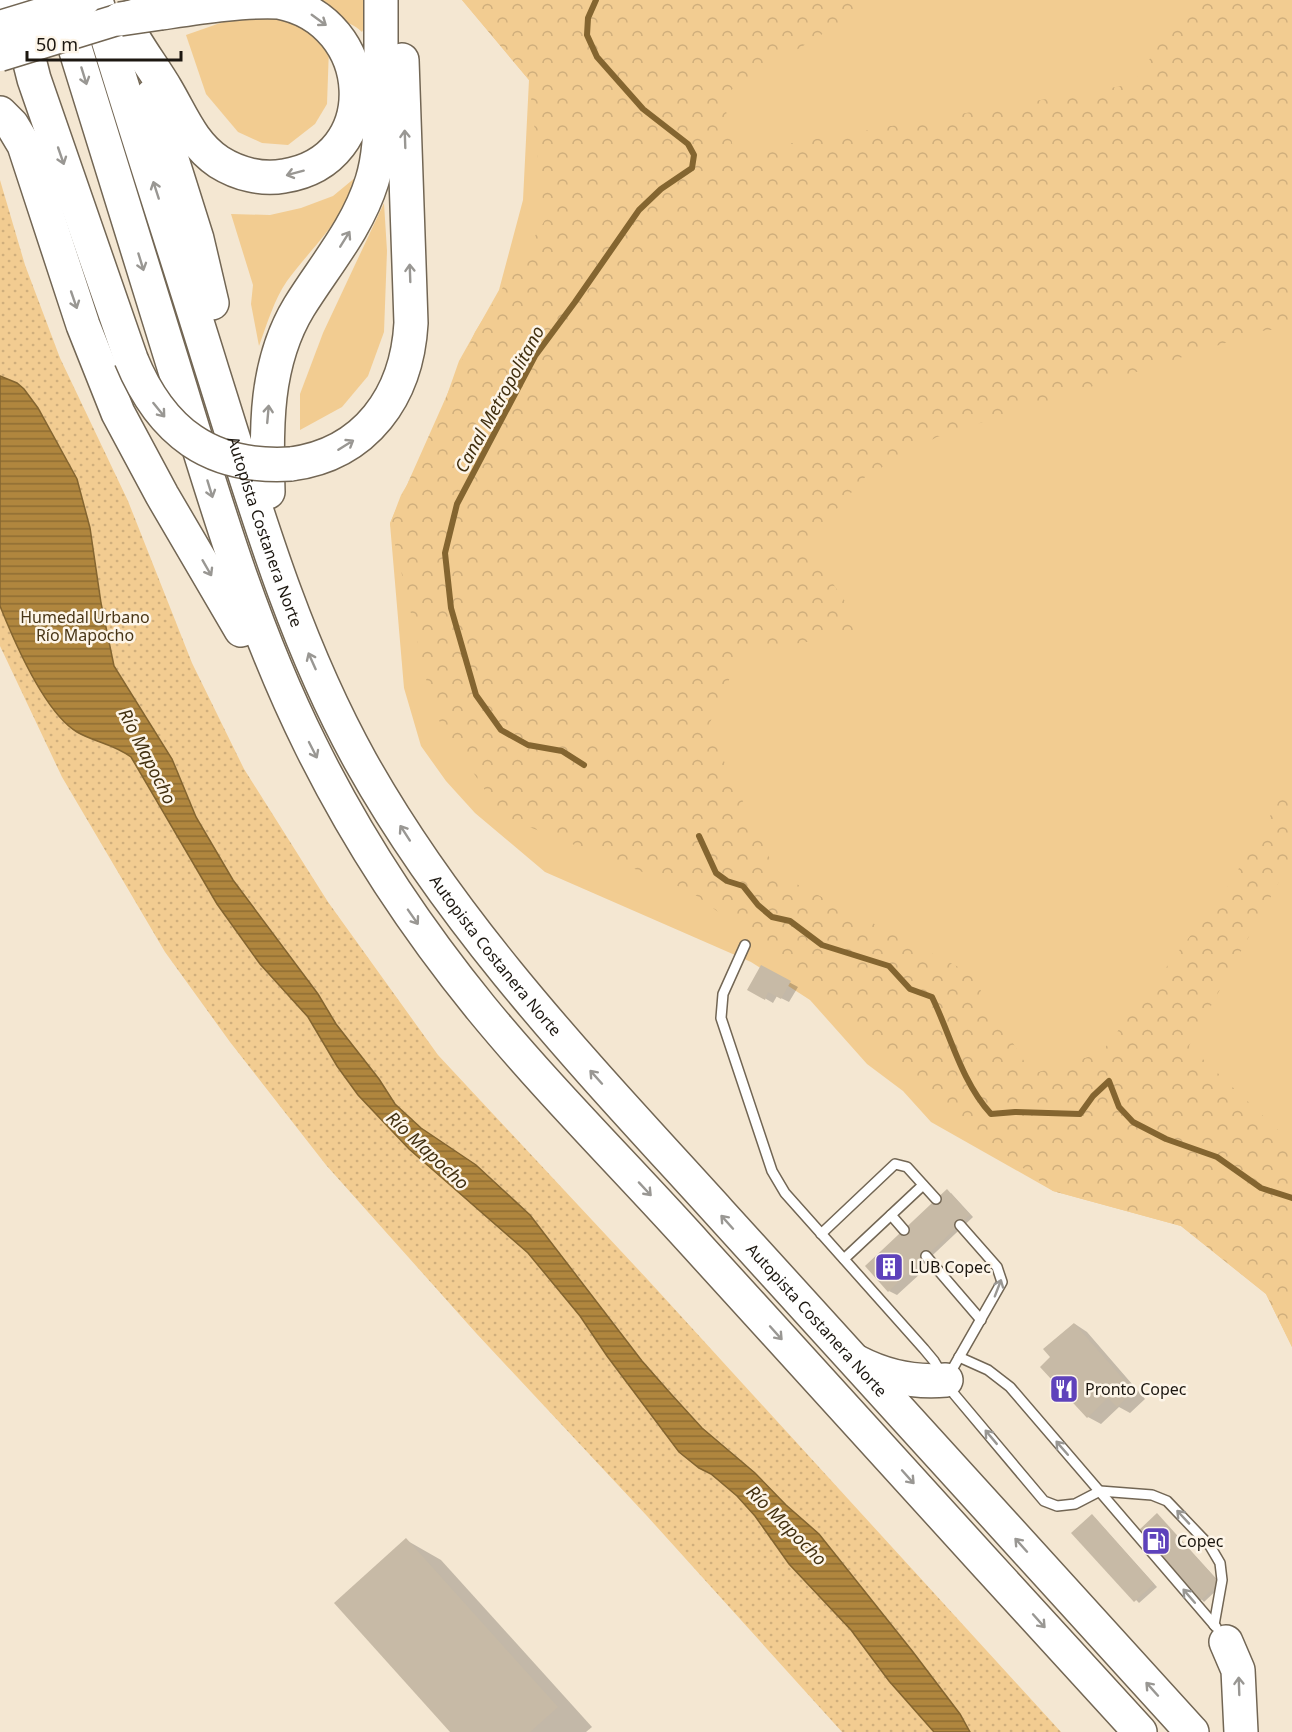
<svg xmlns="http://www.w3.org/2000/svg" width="1292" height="1732" viewBox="0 0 1292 1732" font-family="'Noto Sans',sans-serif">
<defs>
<pattern id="forest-crowns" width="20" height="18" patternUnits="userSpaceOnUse" patternTransform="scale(1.5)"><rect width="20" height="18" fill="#f2cc91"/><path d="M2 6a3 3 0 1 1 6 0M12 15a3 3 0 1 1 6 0" fill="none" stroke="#cfae7c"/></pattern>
<pattern id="park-dots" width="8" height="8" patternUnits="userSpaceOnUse" patternTransform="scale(1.5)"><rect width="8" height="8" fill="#f2cc91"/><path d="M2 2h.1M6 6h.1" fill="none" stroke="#cfae7c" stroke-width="1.8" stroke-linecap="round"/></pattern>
<pattern id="water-rules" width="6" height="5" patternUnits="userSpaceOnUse" patternTransform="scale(1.5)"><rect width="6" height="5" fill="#b0863e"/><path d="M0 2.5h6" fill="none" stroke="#8e6d33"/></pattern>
</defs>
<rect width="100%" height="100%" fill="#f4e7d2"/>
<g fill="#f2cc91">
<path d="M315 0H363L365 26 362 32C353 24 350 24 340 19 330 14 327 4 315 0Z"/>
<polygon points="462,0 1292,0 1292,1347 1266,1294 1181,1226 1053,1191 931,1122 903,1091 867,1064 810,1000 751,962 545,872 475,813 446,781 421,746 404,688 390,524 401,495 422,460 434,432 459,361 499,290 523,200 529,80"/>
<polygon points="269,15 298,21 329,48 327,104 315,124 288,145 262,143 238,132 206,94 186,35 226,21"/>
<path d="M356 177C346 218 311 248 287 281 274 300 267 324 259 346L251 304 253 285 231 214 270 215 301 208 333 196Z"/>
<polygon points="384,203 387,251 384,332 368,376 342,407 300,430 300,394 323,333"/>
</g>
<polygon fill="url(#forest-crowns)" points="462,0 878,0 723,95 734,153 1133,84 1189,0 1292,0 1292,327 1262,331 937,437 866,476 806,544 866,632 741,653 708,727 777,874 970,973 1032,1074 1101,1053 1229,885 1292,779 1292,863 1287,867 1189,1046 1292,1143 1292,1347 1266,1294 1181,1226 1053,1191 943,1106 818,986 690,891 502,816 434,713 390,523 475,332 545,220 529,80"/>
<polygon fill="url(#park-dots)" points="0,180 25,265 60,358 128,501 192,663 244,769 328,902 438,1055 648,1280 1061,1732 842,1732 647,1516 476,1333 326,1165 230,1042 165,952 62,777 0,646"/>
<path fill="url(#water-rules)" stroke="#846530" stroke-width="1.5" d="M0 376 17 383 24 389 38 408 77 479 90 528 101 603 114 666 172 759 196 817 233 880 318 994 336 1024 379 1079 395 1104 421 1128 476 1165 530 1215 642 1361 671 1394 702 1428 755 1473 786 1505 819 1534 913 1652 960 1714 970 1732H934L889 1681 851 1630 789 1564 755 1516 737 1496 711 1474 699 1468 679 1452 607 1356 580 1316 528 1253 409 1149 358 1095 337 1066 308 1017 260 964 217 904 131 757C114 744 94 742 77 732 44 712 14 641 0 606Z"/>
<g fill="#0003">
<polygon points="761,967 798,987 789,1002 777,996 773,1003 749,989"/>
<polygon points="951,1193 973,1217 918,1269 921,1273 897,1295 889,1291"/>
<polygon points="1075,1324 1087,1332 1145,1399 1130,1413 1119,1407 1101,1424 1088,1417 1052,1357"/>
<polygon points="1157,1515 1222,1585 1204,1602 1139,1532"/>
<polygon points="1095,1518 1157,1587 1139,1603 1074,1533"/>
<polygon points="406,1540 441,1560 592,1727 586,1732 452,1732"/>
</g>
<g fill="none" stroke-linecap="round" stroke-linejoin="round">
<g stroke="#846530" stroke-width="6">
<polyline points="584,765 562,751 528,745 501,730 476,695 451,608 445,553 457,504 535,356 575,302 639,210 661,189 692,168 694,155 688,144 643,109 597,57 587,35 588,18 596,0"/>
<path d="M699 836 716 873 727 881 743 886 758 905 772 917 790 921 822 945 889 966 910 989 932 997C951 1036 961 1081 991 1114L1015 1112 1080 1114 1093 1096 1109 1081 1119 1107 1133 1122 1166 1139 1217 1157 1261 1188 1292 1198"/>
</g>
</g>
<g fill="#c7baa6">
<polygon points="761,965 791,981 781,999 768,992 765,1000 747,990"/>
<polygon points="947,1189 970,1215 888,1292 865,1266"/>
<polygon points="1074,1323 1134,1391 1117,1407 1108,1398 1087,1418 1040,1367 1050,1357 1043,1349"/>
<polygon points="1157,1513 1220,1583 1200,1601 1137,1532"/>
<polygon points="1092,1514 1154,1584 1134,1602 1071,1533"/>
<polygon points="406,1538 558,1707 530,1732 450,1732 334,1603"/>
</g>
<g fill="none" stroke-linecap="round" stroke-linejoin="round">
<g stroke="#726654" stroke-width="12">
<g id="lane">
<polyline points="745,945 723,994 721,1018 772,1171 785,1193 924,1349 934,1361 954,1394 1044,1501 1057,1506 1075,1504 1100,1491 1152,1495 1167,1501 1210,1546 1220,1563 1222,1580 1214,1625"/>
<polyline points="891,1215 904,1230"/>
<polyline points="821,1234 895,1164 907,1167 936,1199"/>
<polyline points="926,1256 981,1320"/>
<polyline points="844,1259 923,1185"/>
<polyline points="959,1357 988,1370 1010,1387 1216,1627"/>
<polyline points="949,1375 1002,1282 997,1267 960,1225"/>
</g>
</g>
<g stroke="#726654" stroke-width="36">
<g id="highway">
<polyline points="14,0 34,79 131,359"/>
<path id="s1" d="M96 0C133 124 174 247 212 370 254 503 293 640 361 762 455 930 590 1070 719 1212 876 1386 1034 1559 1192 1732"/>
<path d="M62 6C99 125 136 244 173 364 213 494 250 624 311 746 357 839 415 927 481 1008 549 1091 626 1167 698 1247 845 1408 992 1571 1140 1732"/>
<path d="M134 39C144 56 156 72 166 89 182 116 192 144 219 162 238 174 262 180 284 176 385 160 377 21 279 2 245 0 195 8 161 13"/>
<polyline points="152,96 197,239 212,303"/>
<polyline points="0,113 12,125 24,145 83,325 118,413 162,495 241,630"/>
<path d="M291 464C366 454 407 396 411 323L402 60"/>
<path d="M268 492C266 428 265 363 299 307 325 265 357 229 372 181 381 152 380 121 381 91 381 61 381 30 381 0"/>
<path d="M857 1362C886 1377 914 1383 946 1380"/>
<polyline points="1226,1642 1238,1670 1241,1732"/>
</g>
</g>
<use href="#lane" stroke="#fff" stroke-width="9"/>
<use href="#highway" stroke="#fff" stroke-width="33"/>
<g stroke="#726654" stroke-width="33" stroke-linecap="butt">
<g id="primary-bridge">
<polyline points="0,26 85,0"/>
<polyline points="0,56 143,12"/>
</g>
</g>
<g stroke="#726654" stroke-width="36" stroke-linecap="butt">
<g id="highway-bridge">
<polyline points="120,19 161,13"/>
<path d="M131 359C161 432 210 469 291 464"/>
</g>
</g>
<use href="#primary-bridge" stroke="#fff" stroke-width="30"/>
<use href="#highway-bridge" stroke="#fff" stroke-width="33"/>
</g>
<defs><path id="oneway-shaft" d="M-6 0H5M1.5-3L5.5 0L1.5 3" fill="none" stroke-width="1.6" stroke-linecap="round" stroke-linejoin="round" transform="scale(1.5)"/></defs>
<g stroke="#999793">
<use href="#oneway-shaft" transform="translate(319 20) rotate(36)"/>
<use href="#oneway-shaft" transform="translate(84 76) rotate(73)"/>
<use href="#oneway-shaft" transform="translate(405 139) rotate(-92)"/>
<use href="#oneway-shaft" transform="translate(61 156) rotate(71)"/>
<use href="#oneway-shaft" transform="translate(295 173) rotate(165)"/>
<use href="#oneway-shaft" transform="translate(156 190) rotate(-108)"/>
<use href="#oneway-shaft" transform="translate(345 239) rotate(-58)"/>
<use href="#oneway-shaft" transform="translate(141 262) rotate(73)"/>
<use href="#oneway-shaft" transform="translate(410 273) rotate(-92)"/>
<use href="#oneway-shaft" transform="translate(74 300) rotate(71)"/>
<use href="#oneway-shaft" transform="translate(159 410) rotate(51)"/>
<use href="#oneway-shaft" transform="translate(268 414) rotate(-85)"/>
<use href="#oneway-shaft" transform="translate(346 445) rotate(-32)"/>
<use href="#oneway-shaft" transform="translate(210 489) rotate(73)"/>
<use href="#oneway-shaft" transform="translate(207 568) rotate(60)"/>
<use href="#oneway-shaft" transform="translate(312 661) rotate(-114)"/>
<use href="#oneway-shaft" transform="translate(313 750) rotate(63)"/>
<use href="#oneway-shaft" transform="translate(405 833) rotate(-123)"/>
<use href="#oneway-shaft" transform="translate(413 917) rotate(55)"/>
<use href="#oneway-shaft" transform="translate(596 1077) rotate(-132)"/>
<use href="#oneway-shaft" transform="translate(645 1189) rotate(47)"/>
<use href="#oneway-shaft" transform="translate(727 1222) rotate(-132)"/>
<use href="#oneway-shaft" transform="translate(998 1288) rotate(-69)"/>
<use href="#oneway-shaft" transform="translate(776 1333) rotate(48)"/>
<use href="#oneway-shaft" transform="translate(991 1437) rotate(-130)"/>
<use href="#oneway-shaft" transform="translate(1062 1448) rotate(-131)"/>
<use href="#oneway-shaft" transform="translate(908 1477) rotate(48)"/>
<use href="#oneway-shaft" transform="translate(1183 1517) rotate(-133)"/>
<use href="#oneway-shaft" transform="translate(1021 1545) rotate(-132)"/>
<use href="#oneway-shaft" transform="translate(1189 1596) rotate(-131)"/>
<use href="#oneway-shaft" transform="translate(1039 1621) rotate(48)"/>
<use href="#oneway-shaft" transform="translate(1239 1686) rotate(-92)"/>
<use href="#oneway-shaft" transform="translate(1152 1689) rotate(-132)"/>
</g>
<defs>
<g id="building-square" transform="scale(1.5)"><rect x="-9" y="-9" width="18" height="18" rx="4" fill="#5e42bb" stroke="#fdf5e8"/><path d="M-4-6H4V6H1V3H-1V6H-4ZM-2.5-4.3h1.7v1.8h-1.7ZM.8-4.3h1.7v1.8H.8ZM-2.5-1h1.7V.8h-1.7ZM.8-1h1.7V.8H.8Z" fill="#fff"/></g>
<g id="restaurant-square" transform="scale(1.5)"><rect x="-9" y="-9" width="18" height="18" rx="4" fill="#5e42bb" stroke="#fdf5e8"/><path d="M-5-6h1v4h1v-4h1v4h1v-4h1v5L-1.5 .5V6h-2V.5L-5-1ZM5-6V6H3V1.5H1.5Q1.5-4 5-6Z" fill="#fff"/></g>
<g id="fuel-square" transform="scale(1.5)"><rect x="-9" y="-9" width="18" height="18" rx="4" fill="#5e42bb" stroke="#fdf5e8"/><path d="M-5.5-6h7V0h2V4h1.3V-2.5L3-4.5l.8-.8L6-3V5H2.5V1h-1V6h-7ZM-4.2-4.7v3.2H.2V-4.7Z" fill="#fff"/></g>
</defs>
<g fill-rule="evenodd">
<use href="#building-square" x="889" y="1267"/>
<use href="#restaurant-square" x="1064" y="1389"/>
<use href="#fuel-square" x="1156" y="1541"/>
</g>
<g text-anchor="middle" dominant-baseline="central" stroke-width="5" stroke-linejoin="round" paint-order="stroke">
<g font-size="16" fill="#1c1710" stroke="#fdf5e8">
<text stroke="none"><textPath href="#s1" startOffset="558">Autopista Costanera Norte</textPath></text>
<text stroke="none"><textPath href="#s1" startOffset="1044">Autopista Costanera Norte</textPath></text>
<text stroke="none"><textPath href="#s1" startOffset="1530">Autopista Costanera Norte</textPath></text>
</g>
<g font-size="16" fill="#493617" stroke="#fdf5e8">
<text x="85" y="617">Humedal Urbano<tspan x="85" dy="18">Río Mapocho</tspan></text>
</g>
<g font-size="16" fill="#1c1710" stroke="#fdf5e8" text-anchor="start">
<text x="910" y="1267">LUB Copec</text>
<text x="1085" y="1389">Pronto Copec</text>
<text x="1177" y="1541">Copec</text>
</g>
<g font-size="18" font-style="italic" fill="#423010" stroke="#fdf5e8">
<text transform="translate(499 399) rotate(-61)">Canal Metropolitano</text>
<text transform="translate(148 756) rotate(63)">Río Mapocho</text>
<text transform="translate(428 1150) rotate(43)">Río Mapocho</text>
<text transform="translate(787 1525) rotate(45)">Río Mapocho</text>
</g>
</g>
<path d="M27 51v9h154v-9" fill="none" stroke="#1c1710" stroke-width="3"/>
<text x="36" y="51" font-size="18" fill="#1c1710" stroke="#fdf5e8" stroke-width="4.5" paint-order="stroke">50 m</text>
</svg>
